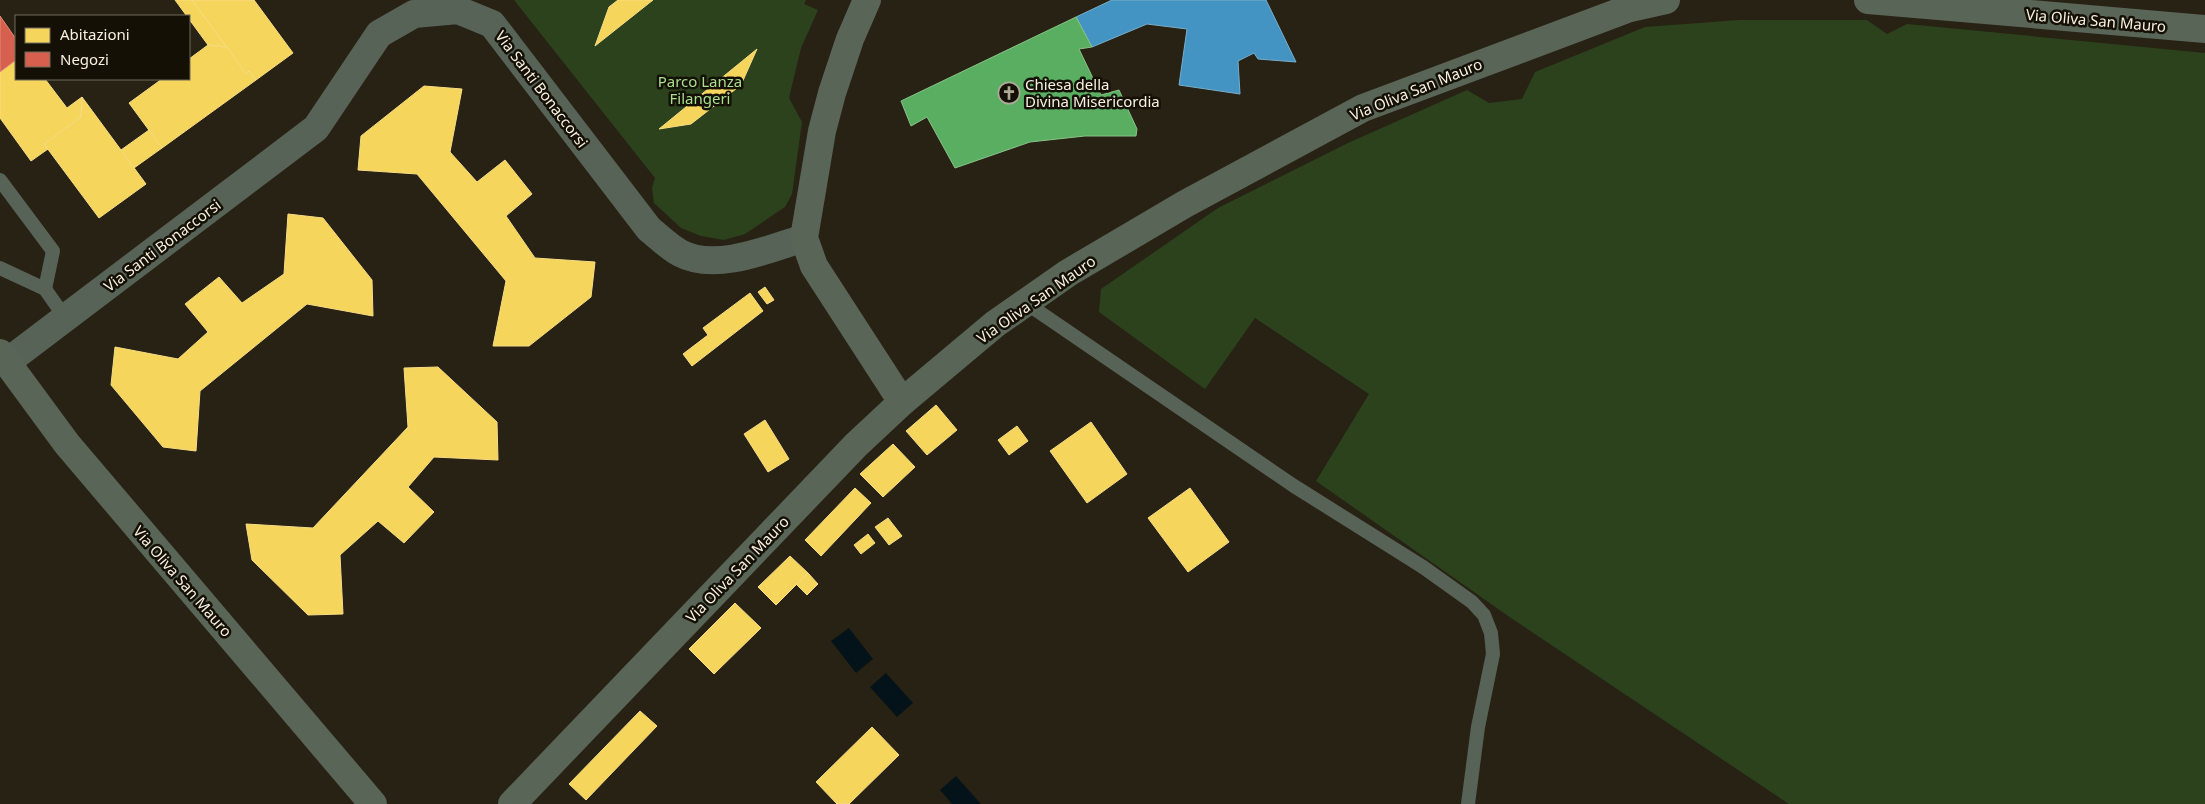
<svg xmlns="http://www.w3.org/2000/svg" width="2205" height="804" viewBox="0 0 2205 804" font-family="'Noto Sans',sans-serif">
<rect width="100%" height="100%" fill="#282214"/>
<g fill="#2b421c">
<polygon points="514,0 806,0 804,4 818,10 801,48 789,98 802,122 792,194 785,207 745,234 724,240 701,236 681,228 654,203 652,188 655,178"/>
<polygon points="1739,20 1867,20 1887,34 1907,24 2205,53 2205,804 1789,804 1511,618 1316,481 1369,394 1255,318 1205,389 1099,312 1101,289 1218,208 1348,143 1467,90 1489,103 1522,99 1535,72 1645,27"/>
</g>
<g fill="#041319">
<polygon points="849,628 873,659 856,673 831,641"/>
<polygon points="886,673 913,703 897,717 870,687"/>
<polygon points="956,776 981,804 952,804 940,790"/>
</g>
<g fill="#f6d55c" stroke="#f7dd84">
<polygon points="175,0 192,0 227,47 208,45"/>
<polygon points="192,0 254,0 293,53 256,80 249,71 246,74"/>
<polygon points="618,0 653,0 595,46 609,7"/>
<polygon points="208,45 227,47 246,74 249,71 256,80 162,148 129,103 162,79 189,79 189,59"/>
<polygon points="757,49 741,85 691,124 659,129"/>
<polygon points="16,60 16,79 45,79 67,108 82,97 81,117 44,144 48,149 31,161 0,118 0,72"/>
<polygon points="424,86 462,89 450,152 477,182 505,160 532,194 506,216 535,258 595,262 591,297 529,346 493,346 506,281 417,174 358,170 361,136"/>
<polygon points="82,97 146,184 99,218 44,144 81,117"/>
<polygon points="149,130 162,148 134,168 121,150"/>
<polygon points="288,214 323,218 372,280 373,316 307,304 200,391 196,451 163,447 111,385 115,347 178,359 208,332 185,304 219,277 242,303 284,274"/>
<polygon points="765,287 774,300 767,304 758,292"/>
<polygon points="750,293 763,311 692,366 683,354 708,335 703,328"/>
<polygon points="438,367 497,422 498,460 434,457 408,487 434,512 404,543 378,521 340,555 343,614 308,615 252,560 246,524 313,528 408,427 404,368"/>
<polygon points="936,405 957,430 927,455 906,431"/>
<polygon points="765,420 789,459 768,472 744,434"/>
<polygon points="1091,422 1127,474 1087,503 1050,451"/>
<polygon points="1017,426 1028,441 1009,455 998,440"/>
<polygon points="893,444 915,467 883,497 860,474"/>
<polygon points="855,488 871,503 821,556 805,540"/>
<polygon points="1190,488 1229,542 1188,572 1148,518"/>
<polygon points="888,518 902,536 889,545 875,527"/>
<polygon points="868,534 875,543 861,554 854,545"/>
<polygon points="790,556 808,573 776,605 758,587"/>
<polygon points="808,573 818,584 807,595 796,584"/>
<polygon points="735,603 761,628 714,674 689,649"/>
<polygon points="640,711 657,726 586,800 569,784"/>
<polygon points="872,727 899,755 849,804 837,804 816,782"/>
</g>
<polygon fill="#d6604d" stroke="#e08c7a" points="0,16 16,39 16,60 0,72"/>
<polygon fill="#4393c3" stroke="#79afcc" points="1112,0 1266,0 1296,62 1258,59 1254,53 1238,61 1240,94 1179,85 1187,29 1147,24 1092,47 1076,17"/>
<polygon fill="#5aae61" stroke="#89c288" points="1076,17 1092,47 1079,49 1101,95 1119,90 1137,129 1136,136 1085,136 1030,142 955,168 927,117 911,126 901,101"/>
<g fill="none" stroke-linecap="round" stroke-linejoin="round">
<g stroke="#586358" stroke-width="14">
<polyline points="0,180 53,251 45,289"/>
<polyline points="0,268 45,289 66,319"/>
<polyline points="1026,303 1294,486 1423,567 1472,602 1484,615 1491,633 1493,654 1478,727 1468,804"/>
</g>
<path stroke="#586358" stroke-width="28" d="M7 362 316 128 379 34 414 14 458 10 492 24 649 229C659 237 669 247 680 253 715 272 769 249 804 238"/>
<g stroke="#596557" stroke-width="28">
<polyline points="867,0 850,39 832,93 822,131 804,238 814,266 902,402"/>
<polyline points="1868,0 2205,29"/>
<polyline points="0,353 67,444 373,804"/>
<polyline points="512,804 856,445 902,402 995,324 1068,273 1185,204 1363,108 1630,8 1666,0"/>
</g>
</g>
<defs>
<g id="church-ring" transform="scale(1.125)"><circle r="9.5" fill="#141005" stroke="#afa99a" stroke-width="1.5"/><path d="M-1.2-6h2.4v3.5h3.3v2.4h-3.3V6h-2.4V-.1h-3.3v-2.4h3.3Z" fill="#afa99a"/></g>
</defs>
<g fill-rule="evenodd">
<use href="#church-ring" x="1009" y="93"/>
</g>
<g text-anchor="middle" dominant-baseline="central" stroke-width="5" stroke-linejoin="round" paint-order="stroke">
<g font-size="15" fill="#f8f1e2" stroke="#141005">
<text transform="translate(2096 20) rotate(5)">Via Oliva San Mauro</text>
<text transform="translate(542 89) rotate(53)">Via Santi Bonaccorsi</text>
<text transform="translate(1416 89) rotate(-22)">Via Oliva San Mauro</text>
<text transform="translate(162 245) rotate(-37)">Via Santi Bonaccorsi</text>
<text transform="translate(1036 299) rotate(-35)">Via Oliva San Mauro</text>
<text transform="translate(737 569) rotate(-46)">Via Oliva San Mauro</text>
<text transform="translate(183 581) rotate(49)">Via Oliva San Mauro</text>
</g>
<g font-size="15" fill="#a9df8f" stroke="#141005">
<text x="700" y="81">Parco Lanza<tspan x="700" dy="17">Filangeri</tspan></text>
</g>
<g font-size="15" fill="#f8f1e2" stroke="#141005" text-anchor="start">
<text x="1025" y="84">Chiesa della<tspan x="1025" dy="17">Divina Misericordia</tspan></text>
</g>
</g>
<rect x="15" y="15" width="175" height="65" fill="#141005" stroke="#6f6a5d"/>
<rect x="25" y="28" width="25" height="15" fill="#f6d55c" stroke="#6f6a5d"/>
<text x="60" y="40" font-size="15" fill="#f8f1e2">Abitazioni</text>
<rect x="25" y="52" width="25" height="15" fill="#d6604d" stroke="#6f6a5d"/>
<text x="60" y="65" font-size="15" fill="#f8f1e2">Negozi</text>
</svg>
